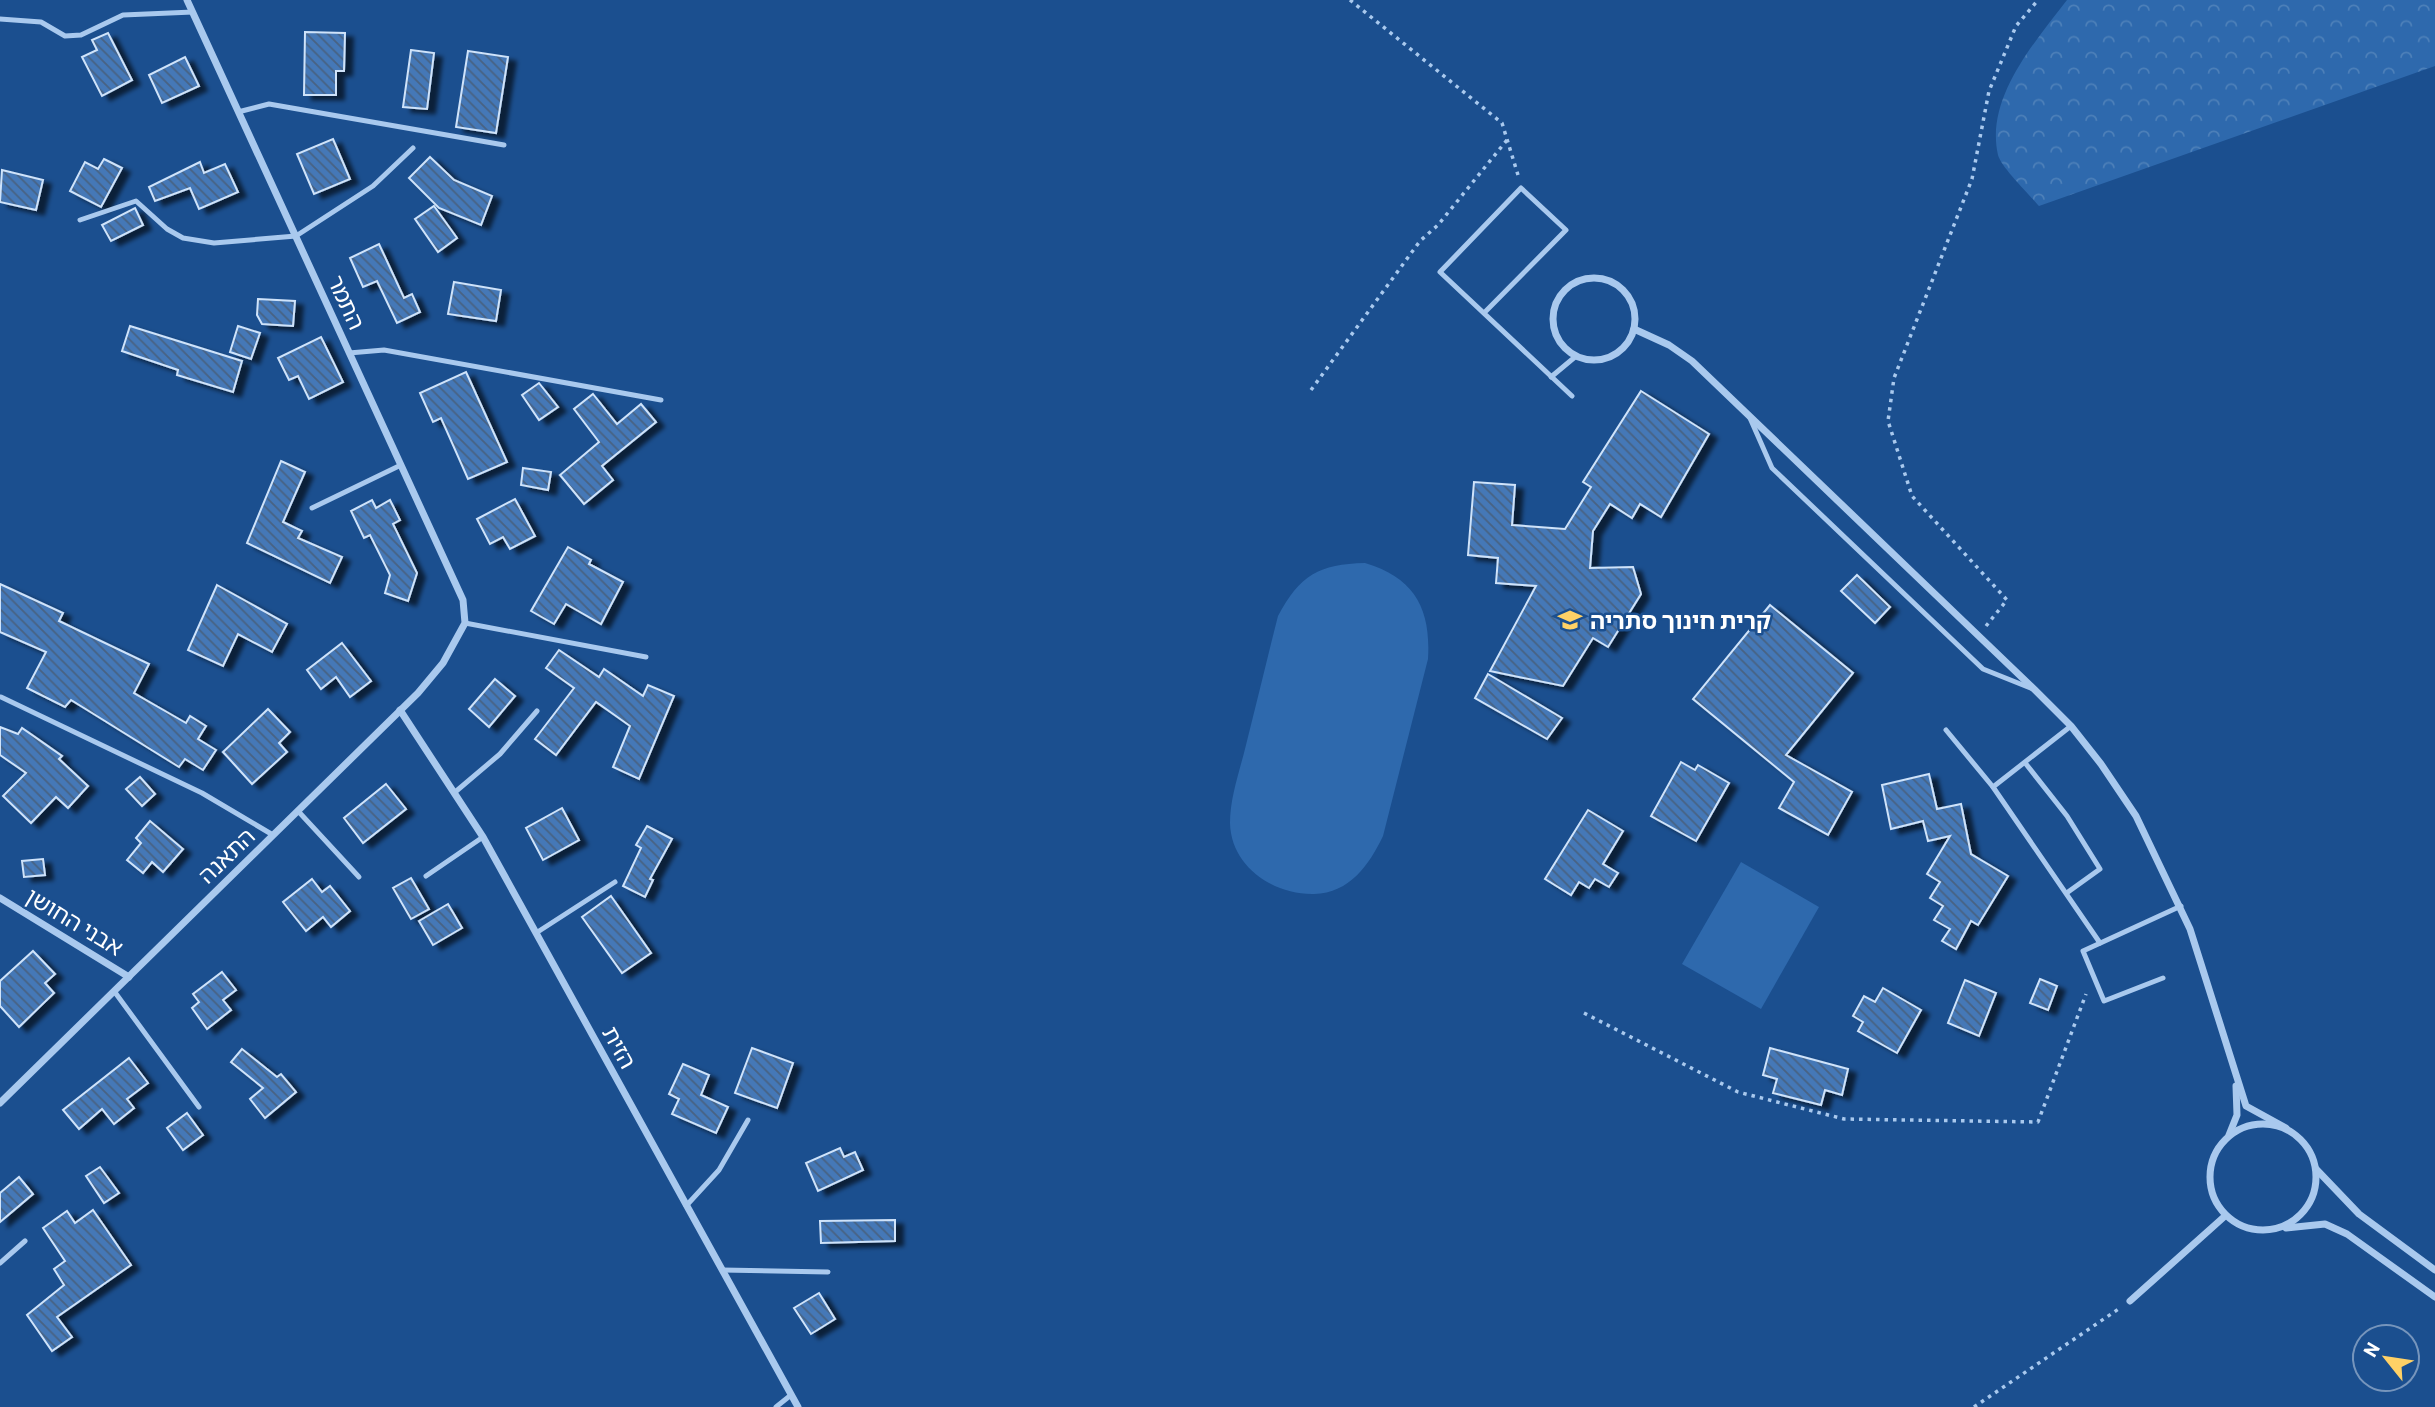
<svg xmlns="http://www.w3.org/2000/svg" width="2435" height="1407" viewBox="0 0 2435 1407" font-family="Barlow,'Noto Sans Hebrew',sans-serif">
<defs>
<pattern id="forest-crowns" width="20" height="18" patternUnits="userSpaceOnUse" patternTransform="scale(1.75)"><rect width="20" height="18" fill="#2e69ad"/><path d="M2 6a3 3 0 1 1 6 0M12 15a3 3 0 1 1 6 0" fill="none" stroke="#4d80b9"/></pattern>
<pattern id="building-back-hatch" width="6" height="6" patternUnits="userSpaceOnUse" patternTransform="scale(1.75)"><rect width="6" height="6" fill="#4478b7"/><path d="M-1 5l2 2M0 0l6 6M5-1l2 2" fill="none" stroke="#486282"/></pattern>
<filter id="shadow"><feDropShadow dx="8" dy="4.5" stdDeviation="2" flood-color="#0009"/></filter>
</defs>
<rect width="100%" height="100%" fill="#1b4f8f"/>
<path fill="url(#forest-crowns)" d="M2067 0H2435V66L2039 206C2029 194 2001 167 1998 155 1985 98 2035 42 2067 0Z"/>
<g fill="#2e69ad">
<path d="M1365 563C1415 578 1431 609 1428 659L1383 836C1369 865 1350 893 1314 894 1274 895 1231 867 1230 823 1230 797 1240 770 1246 745 1257 702 1267 659 1278 616 1300 575 1319 564 1365 563Z"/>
<polygon points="1741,862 1819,907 1761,1009 1682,964"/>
</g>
<g fill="url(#building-back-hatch)" stroke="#cfe3fa" stroke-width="2" filter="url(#shadow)">
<polygon points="305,32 345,33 344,71 336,71 336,95 304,95"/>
<polygon points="108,33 132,80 102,96 82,57 97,50 92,40"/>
<polygon points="411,50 434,53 427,109 403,107"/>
<polygon points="468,51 508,57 496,133 456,127"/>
<polygon points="185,57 199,86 162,103 149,75"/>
<polygon points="333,139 350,179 314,194 297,154"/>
<polygon points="430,157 454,180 492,196 481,225 439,208 409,178"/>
<polygon points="104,159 122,168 101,207 70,191 85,162 98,169"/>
<polygon points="200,162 204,173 225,164 238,192 199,209 190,188 155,201 149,187"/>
<polygon points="2,170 43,180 36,210 0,202"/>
<polygon points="434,206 457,238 438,252 415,219"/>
<polygon points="135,208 143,225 111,241 102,225"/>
<polygon points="379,244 404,298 412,294 420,312 397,323 377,281 363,287 350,258"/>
<polygon points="454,282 501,290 496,321 448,314"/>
<polygon points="258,299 295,301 293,326 262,324 257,315"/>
<polygon points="130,326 242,361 233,392 177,375 178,370 122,351"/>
<polygon points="238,326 260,333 251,359 230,352"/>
<polygon points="321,337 343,382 309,399 298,376 289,380 278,358"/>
<polygon points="466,372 507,462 468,479 441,418 433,422 420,393"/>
<polygon points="539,383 558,407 539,420 522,395"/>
<polygon points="1641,391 1709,434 1661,517 1640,504 1632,518 1610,504 1593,531 1590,568 1633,567 1641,594 1608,647 1593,638 1563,686 1490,671 1536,586 1496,583 1498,558 1468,555 1474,482 1515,485 1512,525 1565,529 1591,487 1583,482"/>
<polygon points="593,394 617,424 641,404 656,422 602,466 613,480 584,504 560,475 599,442 574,409"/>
<polygon points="281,461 305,472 283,522 302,531 298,538 342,557 330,583 247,543"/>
<polygon points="523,468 551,472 548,490 521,485"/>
<polygon points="515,499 535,536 510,549 503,537 490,544 477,519"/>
<polygon points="372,500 376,508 390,500 400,520 393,524 417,573 408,601 385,593 390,575 370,535 364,538 351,511"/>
<polygon points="568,547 591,560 589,564 623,582 601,624 566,604 554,624 531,611"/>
<polygon points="1857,575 1890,607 1875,623 1841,591"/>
<polygon points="0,584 63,613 59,621 149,664 134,693 186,723 190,716 206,726 198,739 216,750 203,770 185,759 179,767 71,700 65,707 27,688 46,652 0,632"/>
<polygon points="217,585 287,624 272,652 238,634 223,666 188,650"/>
<polygon points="1770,605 1853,673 1786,755 1852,792 1828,835 1779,808 1794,782 1693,699"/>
<polygon points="342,643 371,681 350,697 336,677 321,689 307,670"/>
<polygon points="559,650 599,677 604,669 643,696 648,685 674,696 639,779 613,767 630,726 596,702 556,755 535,739 574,688 546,668"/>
<polygon points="1488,674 1562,718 1547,739 1475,698"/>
<polygon points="495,679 515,696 489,727 469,709"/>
<polygon points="268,709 290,732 279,743 287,752 252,784 223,752"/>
<polygon points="0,727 18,734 22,728 62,756 59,759 88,786 68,808 56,797 31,823 3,796 26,773 0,755"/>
<polygon points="1681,762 1695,770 1698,765 1729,783 1696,841 1651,816"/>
<polygon points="1929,774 1937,809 1961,804 1971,854 2008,876 1978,925 1971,921 1956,949 1942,941 1950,929 1934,920 1943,906 1930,898 1940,882 1927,874 1950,836 1928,841 1923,821 1891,829 1882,785"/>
<polygon points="140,777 155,794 142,806 126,789"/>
<polygon points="386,784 406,809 363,843 344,818"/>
<polygon points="562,808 579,840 543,860 526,828"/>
<polygon points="1588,810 1623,831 1603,864 1618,873 1609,887 1595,879 1589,888 1579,882 1571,895 1545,879"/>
<polygon points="150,821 183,849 163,872 152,862 143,873 127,860 141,843 136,838"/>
<polygon points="647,826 672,839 650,879 653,880 645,897 623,886 641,848 636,845"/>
<polygon points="43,859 45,875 24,877 22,861"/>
<polygon points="411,878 429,909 411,919 393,888"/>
<polygon points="312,879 322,892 330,886 350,911 331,927 323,917 306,931 283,902"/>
<polygon points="611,896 651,953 622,973 582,917"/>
<polygon points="448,904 462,928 433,945 419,921"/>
<polygon points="33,951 55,974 45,983 54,993 19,1027 0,1006 0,981"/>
<polygon points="222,972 236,990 223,1000 231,1010 207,1029 192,1008 199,1002 193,994"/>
<polygon points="2040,979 2057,986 2048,1010 2030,1003"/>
<polygon points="1965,980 1996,993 1979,1036 1948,1023"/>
<polygon points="1883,988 1921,1010 1897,1053 1858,1031 1863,1022 1853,1016 1864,996 1875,1002"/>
<polygon points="752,1048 793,1063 777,1108 735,1093"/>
<polygon points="1770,1048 1848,1069 1842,1095 1825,1090 1821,1105 1773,1093 1777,1079 1763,1075"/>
<polygon points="242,1049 277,1077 281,1074 296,1092 265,1118 250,1099 263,1088 231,1062"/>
<polygon points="129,1058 148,1083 127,1099 134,1108 114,1124 102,1109 79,1129 63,1110"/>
<polygon points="683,1064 709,1075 701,1095 728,1107 716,1133 672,1114 679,1099 669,1094"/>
<polygon points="187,1113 203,1135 183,1150 167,1128"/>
<polygon points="840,1148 844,1157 855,1152 863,1170 818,1191 806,1163"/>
<polygon points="100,1167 119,1193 104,1203 86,1176"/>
<polygon points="19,1177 33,1194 0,1222 0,1193"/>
<polygon points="93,1210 131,1265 57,1317 72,1337 52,1351 27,1315 64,1285 54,1269 65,1261 43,1228 67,1211 75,1223"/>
<polygon points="895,1220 895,1241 821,1243 820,1221"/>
<polygon points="819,1293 835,1319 811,1334 794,1308"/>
</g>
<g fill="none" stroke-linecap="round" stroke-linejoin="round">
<g stroke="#a9c9ee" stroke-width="3.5" stroke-dasharray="3.5 5" stroke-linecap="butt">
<polyline points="1350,0 1502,123 1518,175"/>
<polyline points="1311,390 1420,241 1438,225 1507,140"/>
<polyline points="1986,626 2007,600 1912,496 1888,421 1894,378 1972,179 1989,91 2016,26 2038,0"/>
<polyline points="1584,1013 1738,1092 1844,1119 2038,1122 2086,994"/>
<polyline points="1974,1407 2120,1308"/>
</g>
<g stroke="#a9c9ee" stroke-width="5">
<polyline points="0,19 41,22 65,36 81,35 123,15 193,12"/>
<polyline points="238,112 269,104 504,145"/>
<polyline points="80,220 136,201 167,229 183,238 214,243 296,236 373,186 413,148"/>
<polyline points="1484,313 1566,230 1521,188 1440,272 1572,396"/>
<polyline points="349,353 384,350 661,400"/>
<polyline points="1551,377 1575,357"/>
<polyline points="1750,418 1772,468 1983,669 2033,689"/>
<polyline points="312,508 401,465"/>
<polyline points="465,623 646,657"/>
<polyline points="1,697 202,793 273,835"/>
<polyline points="2071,726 1993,787 2100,943"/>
<polyline points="1946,730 1993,787"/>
<polyline points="2026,764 2067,816 2100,869 2068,892"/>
<polyline points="454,793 500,754 537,711"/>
<polyline points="298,811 359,877"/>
<polyline points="426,876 483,837"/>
<polyline points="536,933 615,882"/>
<polyline points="2163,978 2104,1001 2083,951 2181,906"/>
<polyline points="114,991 199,1107"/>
<polyline points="686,1206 719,1170 748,1120"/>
<polyline points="0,1263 25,1241"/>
<polyline points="722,1270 828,1272"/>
<polyline points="776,1407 791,1395"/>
</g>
<g stroke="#a9c9ee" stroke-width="7">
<circle cx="1594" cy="319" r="41"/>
<polyline points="1634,329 1669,345 1692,361 2035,690 2071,726 2101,764 2136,816 2190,929 2246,1106 2286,1128"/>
<polyline points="400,710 483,837 798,1407"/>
<polyline points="0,898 129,977"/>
<polyline points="0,1103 418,693 443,663 465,623 463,600 187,0"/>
<circle cx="2263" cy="1177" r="53"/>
<polyline points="2229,1135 2237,1115 2236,1086"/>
<polyline points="2316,1169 2359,1214 2435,1270"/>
<polyline points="2286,1228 2325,1224 2347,1234 2435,1297"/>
<polyline points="2130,1301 2225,1216"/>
</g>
</g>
<defs>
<g id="school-bare" transform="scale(1.89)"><path d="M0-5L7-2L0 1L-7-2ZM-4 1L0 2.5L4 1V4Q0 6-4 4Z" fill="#ffd166" stroke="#1b4f8f" stroke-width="2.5" paint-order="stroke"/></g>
</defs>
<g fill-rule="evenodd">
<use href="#school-bare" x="1570" y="620"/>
</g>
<g text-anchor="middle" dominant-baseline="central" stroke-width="5" stroke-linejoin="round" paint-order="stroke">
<g font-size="23" fill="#fff" stroke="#1b4f8f">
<text transform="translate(347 302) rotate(65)">התמר</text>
<text transform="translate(226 855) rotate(-44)">התאנה</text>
<text transform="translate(75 921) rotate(31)">אבני החושן</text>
<text transform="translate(620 1047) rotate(61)">הזית</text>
</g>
<g font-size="23" font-weight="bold" fill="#fff" stroke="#1b4f8f" text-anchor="start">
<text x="1590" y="620">קרית חינוך סתריה</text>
</g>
</g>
<g transform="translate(2386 1358) rotate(300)"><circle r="33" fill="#1b4f8f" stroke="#7695bc" stroke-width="2"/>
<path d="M0-5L12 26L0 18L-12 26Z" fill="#ffd166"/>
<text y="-10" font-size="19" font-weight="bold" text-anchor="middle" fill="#ffffff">N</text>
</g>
</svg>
